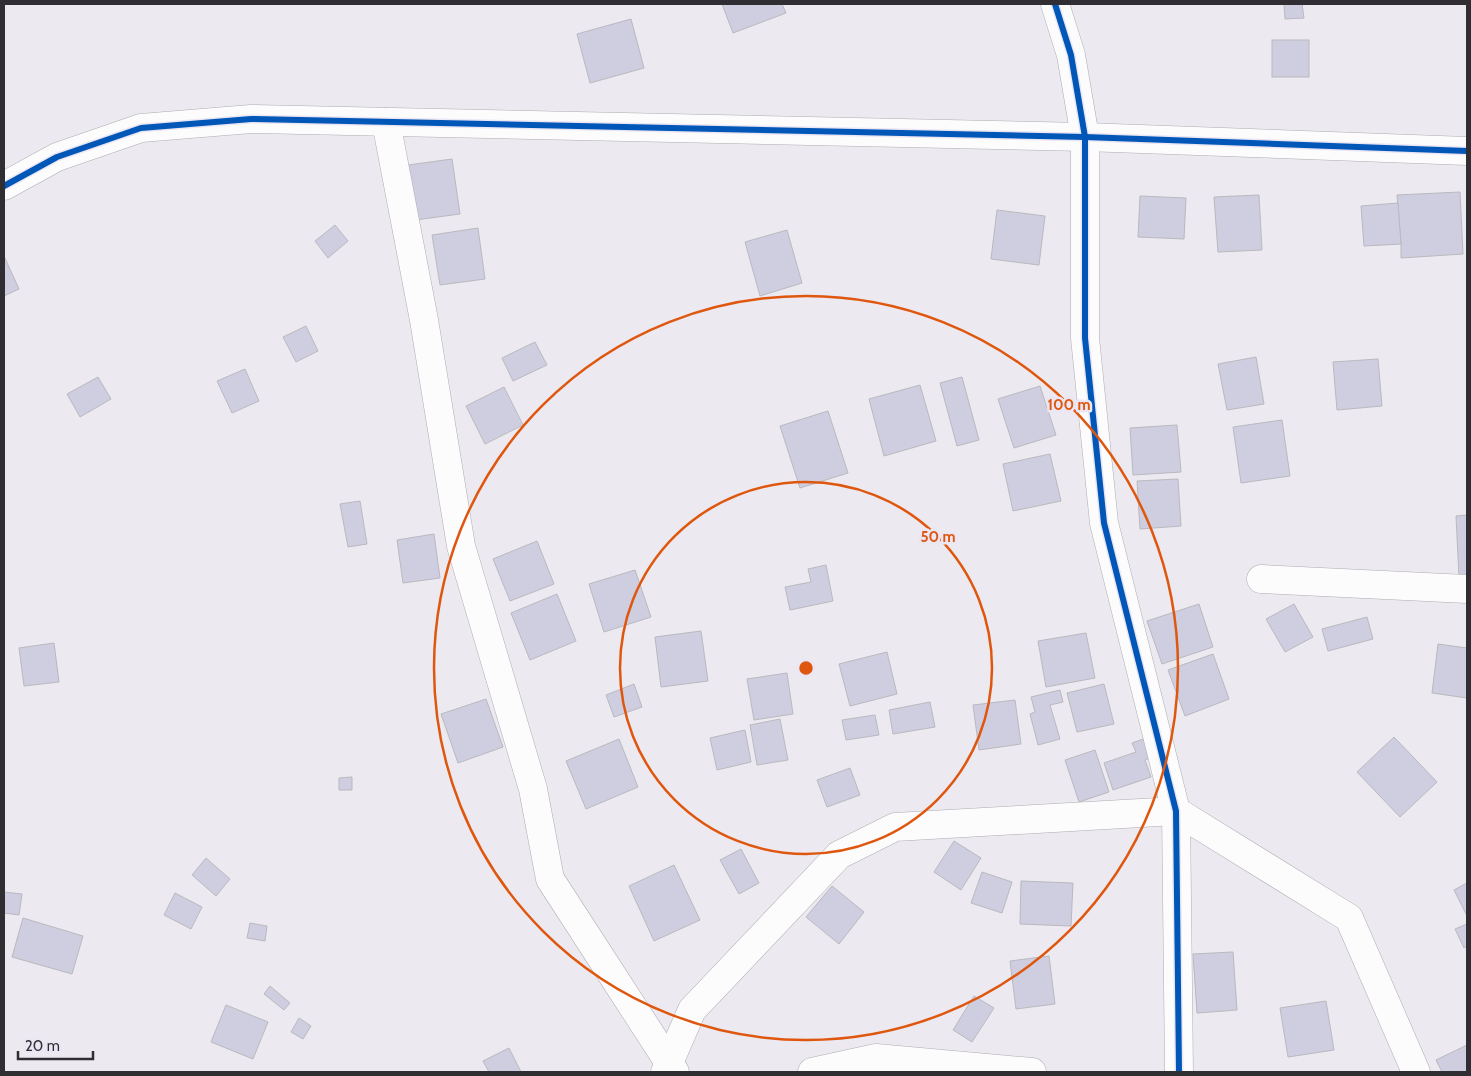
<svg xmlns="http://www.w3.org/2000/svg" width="1471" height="1076" viewBox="0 0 1471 1076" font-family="Cabin,sans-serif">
<rect width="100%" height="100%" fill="#ece9f0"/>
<g fill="#cecee0" stroke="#b9b9be">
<polygon points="722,4 782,4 786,13 733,33"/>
<polygon points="1284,4 1302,4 1304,18 1285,19"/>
<polygon points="631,19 644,68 590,83 577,34"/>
<rect x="1272" y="40" width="37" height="37"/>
<polygon points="452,159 460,214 415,220 408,165"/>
<polygon points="1460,192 1463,254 1401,258 1401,244 1397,195"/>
<polygon points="1259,195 1262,250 1218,252 1214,197"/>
<polygon points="1140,196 1186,198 1184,239 1138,237"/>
<polygon points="1398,203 1401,244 1364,246 1361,206"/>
<polygon points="997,210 1045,216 1039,265 991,259"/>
<polygon points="335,225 348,241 328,258 315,241"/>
<polygon points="478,228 485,279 440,285 432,235"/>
<polygon points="787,230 802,283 760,296 745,242"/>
<polygon points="4,256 19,289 4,296"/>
<polygon points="306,326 318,351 296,362 283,337"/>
<polygon points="535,342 547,365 513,381 502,358"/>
<polygon points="1256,357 1264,404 1227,410 1218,364"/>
<polygon points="1378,359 1382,406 1337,410 1333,362"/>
<polygon points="245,369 259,401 232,413 217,381"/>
<polygon points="98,377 111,399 80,417 67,394"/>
<polygon points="962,377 979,440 957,446 940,383"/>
<polygon points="920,385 936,441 884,456 869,399"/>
<polygon points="1040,386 1056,435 1014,448 998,399"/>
<polygon points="504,387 523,425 485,444 466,406"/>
<polygon points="828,411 848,473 800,488 780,426"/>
<polygon points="1282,420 1290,476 1241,483 1233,427"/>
<polygon points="1177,425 1181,472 1133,475 1130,428"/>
<polygon points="1050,454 1061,501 1013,511 1003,464"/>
<polygon points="1178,479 1181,526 1140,529 1137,481"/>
<polygon points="360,501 367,544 348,547 340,504"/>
<polygon points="1467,515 1467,577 1459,577 1456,516"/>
<polygon points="434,534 440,578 403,583 397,540"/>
<polygon points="537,541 554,584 510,601 493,559"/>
<polygon points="826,565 833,601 790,610 785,587 811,582 808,569"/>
<polygon points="635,570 651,617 604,632 589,584"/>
<polygon points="557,594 576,641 530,660 511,613"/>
<polygon points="1199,604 1213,647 1162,664 1147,621"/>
<polygon points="1294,604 1313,637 1285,652 1266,619"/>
<polygon points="1367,617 1373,639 1328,651 1322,629"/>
<polygon points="701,631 708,681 661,687 655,637"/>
<polygon points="1086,633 1095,678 1046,687 1038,641"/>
<polygon points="54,643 59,682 24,686 19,648"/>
<polygon points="1438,644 1467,648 1467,698 1432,693"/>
<polygon points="887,652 897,694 850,706 839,664"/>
<polygon points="1213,654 1229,699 1185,716 1168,670"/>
<polygon points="787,673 793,714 754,720 747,679"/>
<polygon points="634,684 642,707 614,717 606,695"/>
<polygon points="1104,684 1114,724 1077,732 1067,693"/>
<polygon points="1060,690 1063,702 1050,705 1060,739 1038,745 1030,714 1035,712 1031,697"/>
<polygon points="486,699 503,747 458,763 441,714"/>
<polygon points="1015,700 1021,744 979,750 973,705"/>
<polygon points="930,702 935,727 893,734 889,710"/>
<polygon points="875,715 879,735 846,740 842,720"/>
<polygon points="780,719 788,760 757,765 750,725"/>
<polygon points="745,730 751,762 717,770 710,738"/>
<polygon points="1149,737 1155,756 1145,760 1151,777 1113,790 1104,763 1136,752 1132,743"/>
<polygon points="1394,737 1437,782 1400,817 1357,772"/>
<polygon points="619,739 638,787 586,809 566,761"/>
<polygon points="1095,750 1109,792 1079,802 1065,760"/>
<polygon points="850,768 860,795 827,807 817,780"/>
<polygon points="352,777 352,790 339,790 339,778"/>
<polygon points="954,841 981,858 961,890 934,872"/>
<polygon points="741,849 759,883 739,894 720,860"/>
<polygon points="206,858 230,879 216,896 192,875"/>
<polygon points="674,865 700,920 654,941 629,886"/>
<polygon points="982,872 1012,882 1002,913 971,903"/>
<polygon points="1021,881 1073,883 1071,926 1020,924"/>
<polygon points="1467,883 1467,916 1454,890"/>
<polygon points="832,886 864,912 839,944 806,917"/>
<polygon points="4,892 22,894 19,915 4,913"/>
<polygon points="175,893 202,907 191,929 164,915"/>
<polygon points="23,918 83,936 72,974 12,957"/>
<polygon points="250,923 267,926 265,941 247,938"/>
<polygon points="1467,924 1467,946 1464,948 1455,929"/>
<polygon points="1233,952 1237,1010 1197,1013 1193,954"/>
<polygon points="1049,956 1055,1004 1016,1009 1010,961"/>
<polygon points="270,986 290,1003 284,1010 264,994"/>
<polygon points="974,996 994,1008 972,1042 953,1030"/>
<polygon points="1326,1001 1334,1050 1288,1057 1280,1008"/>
<polygon points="226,1005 268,1022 253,1059 211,1042"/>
<polygon points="299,1018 311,1026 303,1039 291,1032"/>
<polygon points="1467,1045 1467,1072 1442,1072 1436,1060"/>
<polygon points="509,1048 521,1072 489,1072 483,1061"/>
</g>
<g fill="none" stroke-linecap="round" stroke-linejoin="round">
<g stroke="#aeacb1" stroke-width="29">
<g id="minor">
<polyline points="1055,4 1071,55 1085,137 1085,338 1104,523 1176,811 1179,1072"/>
<polyline points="386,122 424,320 461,546 533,789 550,879 675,1072"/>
<polyline points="4,186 57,157 141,128 251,119 1085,137 1467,151"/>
<polyline points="1261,579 1467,589"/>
<polyline points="665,1072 692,1010 839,855 895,827 1176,811 1349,918 1416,1072"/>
<polyline points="812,1072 876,1058 1032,1072"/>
</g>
</g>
<use href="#minor" stroke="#fcfcfd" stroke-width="28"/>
<g stroke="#ebe6f3" stroke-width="9">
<g id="cycleway">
<polyline points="1055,4 1071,55 1085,137 1085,338 1104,523 1176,811 1179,1072"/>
<polyline points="4,186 57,157 141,128 251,119 1085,137 1467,151"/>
</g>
</g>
<use href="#cycleway" stroke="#0057b8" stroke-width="6"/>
</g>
<g fill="none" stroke="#df570e" stroke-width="2.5">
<circle cx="806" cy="668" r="186"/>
<circle cx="806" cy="668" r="372"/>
</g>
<circle cx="806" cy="668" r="8" fill="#df570e" stroke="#ebe6f3" stroke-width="2.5"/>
<g font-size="15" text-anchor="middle" font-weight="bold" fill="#df570e" stroke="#ebe6f3" stroke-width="5" stroke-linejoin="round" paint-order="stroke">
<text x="1069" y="410">100 m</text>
<text x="938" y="542">50 m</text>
</g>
<rect width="1471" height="1076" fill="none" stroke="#302e33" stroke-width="10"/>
<path d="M18 1051v8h75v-8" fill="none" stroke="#302e33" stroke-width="2.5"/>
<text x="25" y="1051" font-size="15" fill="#302e33" stroke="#ebe6f3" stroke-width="4" paint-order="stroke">20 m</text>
</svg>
